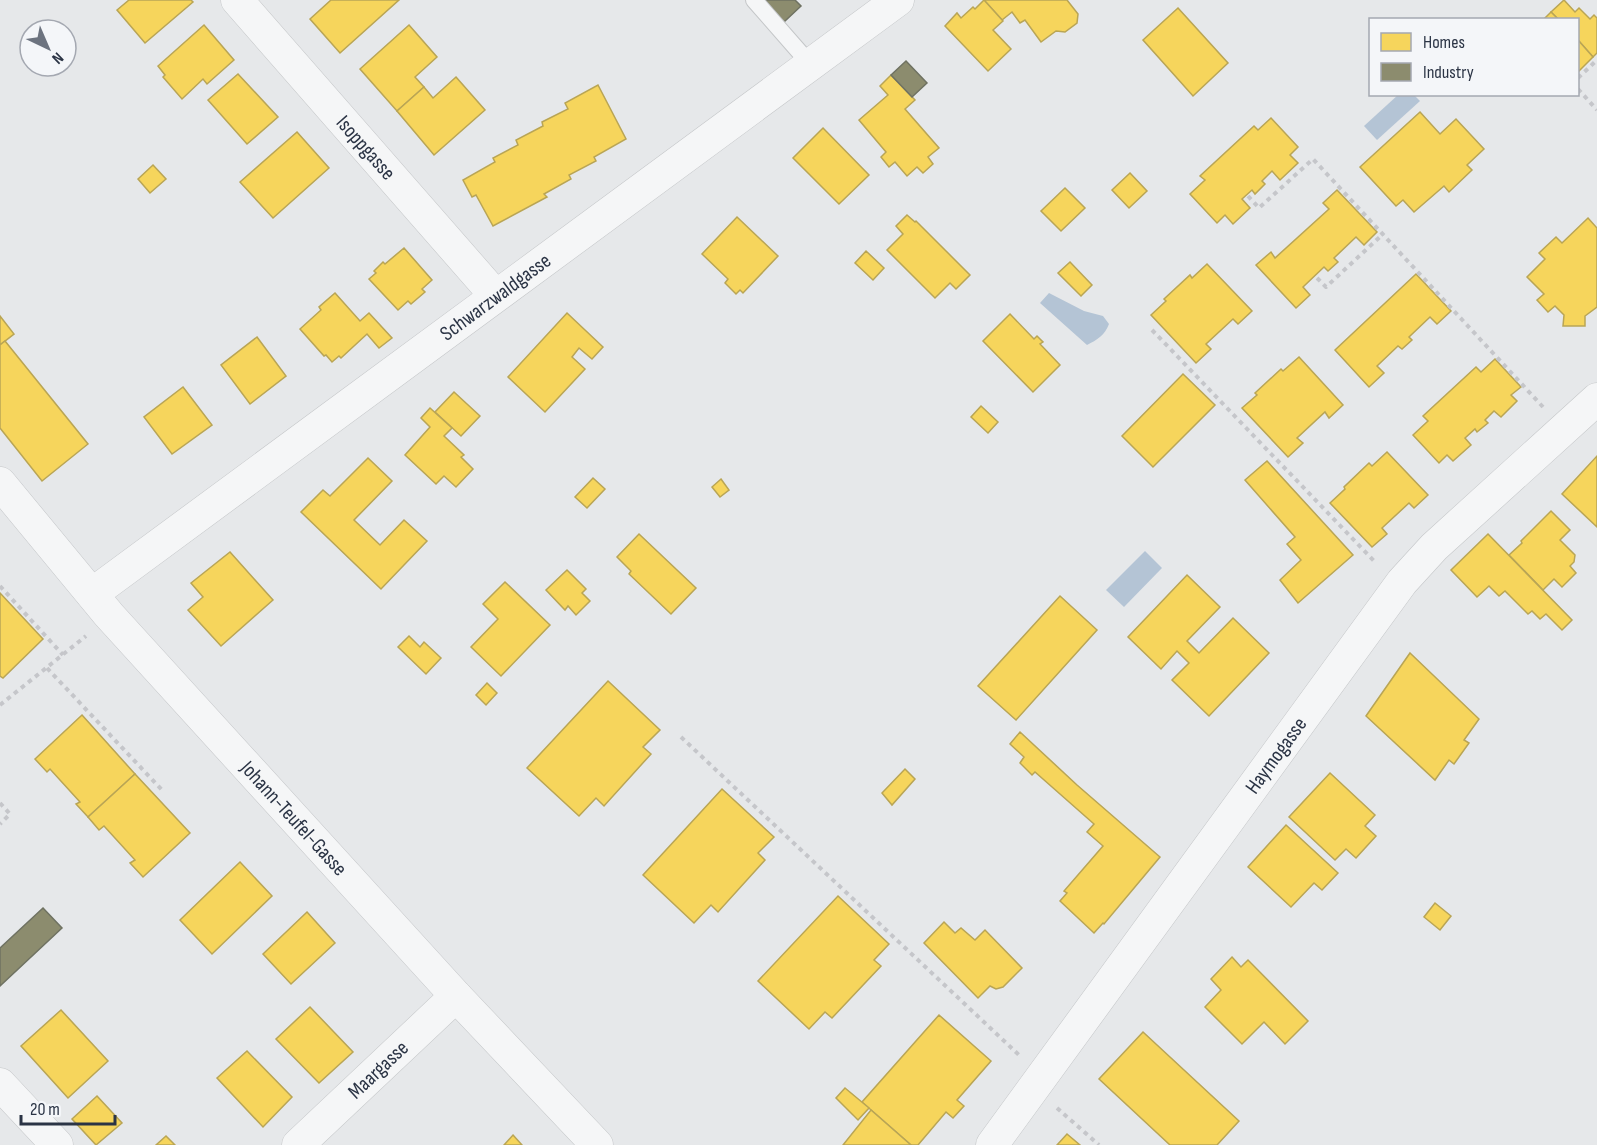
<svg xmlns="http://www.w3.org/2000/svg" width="1597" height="1145" viewBox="0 0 1597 1145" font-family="'Sofia Sans Condensed',sans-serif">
<rect width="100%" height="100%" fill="#e6e8ea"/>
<g fill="#b4c4d5">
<polygon points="1399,94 1414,95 1420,101 1377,140 1364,126"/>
<path d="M1049 293 1084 311 1103 316 1109 324C1105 335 1097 340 1087 345L1040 303Z"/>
<polygon points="1145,551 1162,568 1124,607 1106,590"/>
</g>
<g fill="#f6d55c" stroke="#b9a555" stroke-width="1.5">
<polygon points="129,0 191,0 193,2 145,43 117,10"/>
<polygon points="331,0 399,0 340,53 310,19"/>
<polygon points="984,0 1067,0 1078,14 1077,23 1065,32 1056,31 1041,42 1025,20 1020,23 1012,12 1002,20"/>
<polygon points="984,0 1003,21 993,30 1011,49 988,71 945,26 957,13 961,18 973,7 975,9"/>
<polygon points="1564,0 1575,12 1579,8 1590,19 1594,15 1597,18 1597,53 1593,57 1578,40 1578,20 1559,20 1551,12"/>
<polygon points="1178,8 1228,63 1193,96 1143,40"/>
<polygon points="1551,12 1559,20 1543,20"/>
<polygon points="204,25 234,60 207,84 203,79 182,99 163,77 165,75 158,66"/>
<polygon points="409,25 437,57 415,77 424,87 397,111 360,69"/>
<polygon points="1578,40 1593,57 1578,72"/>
<polygon points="238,74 278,117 247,144 208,100"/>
<polygon points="891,75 915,100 905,109 939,148 928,157 933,164 923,173 917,167 907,176 895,162 889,167 881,157 886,152 859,120 888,95 880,86"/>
<polygon points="456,77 485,110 434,155 397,111 424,87 433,98"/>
<polygon points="598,85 626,139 594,157 596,161 569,175 571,179 544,194 547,197 493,226 476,195 472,197 463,180 495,162 493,158 518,145 516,140 543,126 542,122 568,109 565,103"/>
<polygon points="1420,112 1440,134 1456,119 1484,149 1467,165 1472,170 1449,192 1444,186 1414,212 1403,200 1396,206 1360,167"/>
<polygon points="1271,118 1298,147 1290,155 1298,163 1280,180 1272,171 1262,181 1265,184 1255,194 1252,190 1242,199 1250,208 1233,224 1225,215 1217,223 1190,194 1205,180 1200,176 1254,126 1258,130"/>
<polygon points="823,128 869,175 839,204 793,158"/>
<polygon points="297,132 329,168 273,218 240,182"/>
<polygon points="153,165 166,179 150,193 138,179"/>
<polygon points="1130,173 1147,191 1129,208 1112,190"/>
<polygon points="1065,188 1085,208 1061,231 1041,211"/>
<polygon points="1337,190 1377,232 1364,245 1356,237 1334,258 1338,262 1328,271 1324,267 1303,287 1310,295 1296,308 1256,265 1271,252 1275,258 1329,209 1323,203"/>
<polygon points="907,215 915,222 916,221 970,275 956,289 950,283 935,298 887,250 903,234 896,226"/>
<polygon points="737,217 778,256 743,293 740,290 736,294 725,283 728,279 702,254"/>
<polygon points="1588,218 1597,228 1597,307 1585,316 1585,326 1563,326 1564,315 1555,306 1548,312 1537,300 1544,294 1527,277 1545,259 1539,253 1556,237 1562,243"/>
<polygon points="404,248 432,280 422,289 425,292 411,304 408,301 398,310 369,279 376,273 374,271 383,262 385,264"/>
<polygon points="866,251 884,268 873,280 855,263"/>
<polygon points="1070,262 1092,285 1081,296 1058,273"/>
<polygon points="1207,264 1252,311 1238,324 1233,319 1206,344 1211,349 1196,363 1151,315 1166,301 1164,299 1190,275 1192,278"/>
<polygon points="1416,274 1451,311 1437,324 1430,317 1409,337 1412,340 1402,349 1398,346 1377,366 1384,373 1369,387 1335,350"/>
<polygon points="335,293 360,321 369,313 392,338 379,348 367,334 341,358 339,356 332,362 326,355 324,356 300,329 321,310 319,307"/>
<polygon points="567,313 603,347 592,359 579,348 572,357 585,369 545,412 508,377"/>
<polygon points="1010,314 1034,339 1037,336 1043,342 1040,344 1060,365 1033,392 983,341"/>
<polygon points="0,316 14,334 0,345"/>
<polygon points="257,337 286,376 250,404 221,365"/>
<polygon points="5,341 88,444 42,481 0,428 0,345"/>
<polygon points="1299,357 1343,405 1329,418 1325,412 1297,438 1303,443 1288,457 1242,408 1257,395 1255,393 1281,369 1283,371"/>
<polygon points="1495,359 1521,387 1511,395 1517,401 1501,417 1494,411 1485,420 1488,423 1477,432 1475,429 1465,438 1471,445 1453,461 1447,455 1439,463 1413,435 1428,421 1423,416 1476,367 1481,372"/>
<polygon points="1183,374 1215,405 1153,467 1122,436"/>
<polygon points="183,387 212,425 172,454 144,417"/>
<polygon points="454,392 480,416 461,436 435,412"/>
<polygon points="981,406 998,422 988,433 971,417"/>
<polygon points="430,408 452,428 444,436 464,455 461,457 473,469 456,487 444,476 436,484 405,455 430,427 421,418"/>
<polygon points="1387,452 1428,495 1414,508 1409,503 1382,528 1387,534 1372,547 1330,503 1345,489 1344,487 1369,463 1372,466"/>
<polygon points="1597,456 1597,527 1562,494"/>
<polygon points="368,458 392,481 354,520 380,545 404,520 427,541 381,589 301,512 323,490 330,496"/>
<polygon points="1267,461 1353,555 1298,603 1280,580 1301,560 1287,544 1295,537 1245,480"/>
<polygon points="593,478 605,489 587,508 575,497"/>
<polygon points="721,479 729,490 720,497 712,487"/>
<polygon points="1551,511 1570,530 1560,540 1575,555 1574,562 1570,566 1576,573 1562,587 1554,579 1543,590 1509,555 1522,543 1521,541"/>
<polygon points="639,534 696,588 671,614 629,574 631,571 617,557"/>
<polygon points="1488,534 1572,620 1562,630 1546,614 1540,619 1532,611 1528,614 1505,591 1499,596 1489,586 1477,597 1451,570"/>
<polygon points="230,552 273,600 221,646 188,610 203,597 191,583"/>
<polygon points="567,570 586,589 582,593 590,601 576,615 568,606 565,610 546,590"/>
<polygon points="1187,575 1220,607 1187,641 1199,653 1233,618 1269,653 1209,716 1172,680 1189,663 1177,651 1161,669 1128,637"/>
<polygon points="505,582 550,625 501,676 471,647 498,619 483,604"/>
<polygon points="0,593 43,639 3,678 0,676"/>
<polygon points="1060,596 1097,630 1016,720 978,686"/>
<polygon points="409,636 420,647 424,642 441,658 426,674 398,647"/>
<polygon points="1410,653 1479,719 1464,740 1469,743 1454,764 1449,760 1435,780 1366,716"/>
<polygon points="608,681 660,730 643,747 651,754 604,806 596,798 579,816 527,768"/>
<polygon points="487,683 497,693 486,705 476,695"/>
<polygon points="82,715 135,774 88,817 76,804 80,802 50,769 47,772 35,759"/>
<polygon points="1020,732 1077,785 1160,857 1104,924 1103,923 1094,933 1060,901 1067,893 1064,891 1103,846 1087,832 1094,824 1035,772 1032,775 1020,763 1024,757 1010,744"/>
<polygon points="905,769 915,779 892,805 882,793"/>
<polygon points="1330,773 1375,815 1365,826 1376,836 1356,858 1346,849 1335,860 1289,817"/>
<polygon points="135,774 190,833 143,877 130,863 135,860 104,826 99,830 88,817"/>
<polygon points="722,789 774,837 758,853 765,860 718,912 711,905 694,923 643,875"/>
<polygon points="1286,825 1338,873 1322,890 1314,883 1291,907 1248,867"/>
<polygon points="240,862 272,896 212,954 180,920"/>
<polygon points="838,896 889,944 874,960 881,966 832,1018 825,1012 809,1029 758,981"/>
<polygon points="1435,903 1451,916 1440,930 1424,917"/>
<polygon points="307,912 335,943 291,984 263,954"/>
<polygon points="944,922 955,933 961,928 975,940 985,930 1022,968 1003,987 996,989 990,986 978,998 924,943"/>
<polygon points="1232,957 1241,967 1248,960 1308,1021 1285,1044 1264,1022 1242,1044 1205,1007 1221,990 1211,979"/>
<polygon points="310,1007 353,1052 319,1083 276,1039"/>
<polygon points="61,1010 108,1061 68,1098 21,1046"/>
<polygon points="939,1015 991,1061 957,1100 964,1106 953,1118 946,1112 918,1145 911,1145 862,1102"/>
<polygon points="1143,1032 1239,1121 1217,1145 1170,1145 1099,1079"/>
<polygon points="247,1051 292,1097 263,1127 217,1078"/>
<polygon points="845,1088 869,1108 858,1120 836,1098"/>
<polygon points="97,1096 122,1123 96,1145 72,1119"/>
<polygon points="871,1110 911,1145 843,1145"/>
<polygon points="1067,1134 1080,1145 1057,1145"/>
<polygon points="513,1135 522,1145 504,1145"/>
<polygon points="166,1136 175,1145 156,1145"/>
</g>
<g fill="#8c8c6e" stroke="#6f7262" stroke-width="1.5">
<polygon points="765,0 795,0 801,6 784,22"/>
<polygon points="906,61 927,83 912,97 891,75"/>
<polygon points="43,908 62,928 0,986 0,948"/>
</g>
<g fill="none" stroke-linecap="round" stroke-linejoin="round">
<g stroke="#c4c6c8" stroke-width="18">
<polyline id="service" points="754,0 810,64"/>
</g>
<g stroke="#c4c6c8" stroke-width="33">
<g id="minor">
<path id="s1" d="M237 0 495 295"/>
<path id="s2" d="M0 483 109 615 456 996 597 1145"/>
<path id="s3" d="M92 594 898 0"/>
<polyline points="0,1084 57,1145"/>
<path id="s4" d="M298 1145 456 996"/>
<path id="s5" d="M992 1145 1402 582 1434 547 1597 399"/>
</g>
</g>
<g stroke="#c5c6ca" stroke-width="4" stroke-dasharray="4.5 4.5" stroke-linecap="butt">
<polyline points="1578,78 1597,60"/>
<polyline points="1578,89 1597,110"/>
<polyline points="1248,196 1259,208 1313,159 1543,407"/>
<polyline points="1317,278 1326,287 1383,234"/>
<polyline points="1152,330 1376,563"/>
<polyline points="0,586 63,655"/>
<polyline points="47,668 162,790"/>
<polyline points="0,705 86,636"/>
<polyline points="681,737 1019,1055"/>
<polyline points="0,803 10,814 0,824"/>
<polyline points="1057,1108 1099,1145"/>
</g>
<use href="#service" stroke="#f5f6f7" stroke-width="16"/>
<use href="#minor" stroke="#f5f6f7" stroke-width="32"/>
</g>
<g text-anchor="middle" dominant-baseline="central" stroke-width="6" stroke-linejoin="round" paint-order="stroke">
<g font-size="21" fill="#2b3445" stroke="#f4f6f9">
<text stroke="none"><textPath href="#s1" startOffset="196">Isoppgasse</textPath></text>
<text stroke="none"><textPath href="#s3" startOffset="501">Schwarzwaldgasse</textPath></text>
<text stroke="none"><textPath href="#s5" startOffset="482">Haymogasse</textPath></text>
<text stroke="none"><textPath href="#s2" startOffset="446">Johann-Teufel-Gasse</textPath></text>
<text stroke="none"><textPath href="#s4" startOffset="110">Maargasse</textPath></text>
</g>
</g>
<rect x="1369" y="18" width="210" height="78" fill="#f4f6f9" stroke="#a4a8b1" stroke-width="1.5"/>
<rect x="1381" y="33" width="30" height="18" fill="#f6d55c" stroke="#a4a8b1" stroke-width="1.5"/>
<text x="1423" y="48" font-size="18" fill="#2b3445">Homes</text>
<rect x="1381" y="63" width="30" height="18" fill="#8c8c6e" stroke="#a4a8b1" stroke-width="1.5"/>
<text x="1423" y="78" font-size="18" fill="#2b3445">Industry</text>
<g transform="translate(48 48) rotate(136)"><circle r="28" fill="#f4f6f9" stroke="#a4a8b1" stroke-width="1.5"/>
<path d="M0-4.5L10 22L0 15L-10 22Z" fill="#6c737f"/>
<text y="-9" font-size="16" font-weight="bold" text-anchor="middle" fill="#2b3445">N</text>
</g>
<path d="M21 1115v9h94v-9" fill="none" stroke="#2b3445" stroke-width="3"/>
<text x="30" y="1115" font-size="18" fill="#2b3445" stroke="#f4f6f9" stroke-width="4.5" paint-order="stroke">20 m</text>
</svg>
